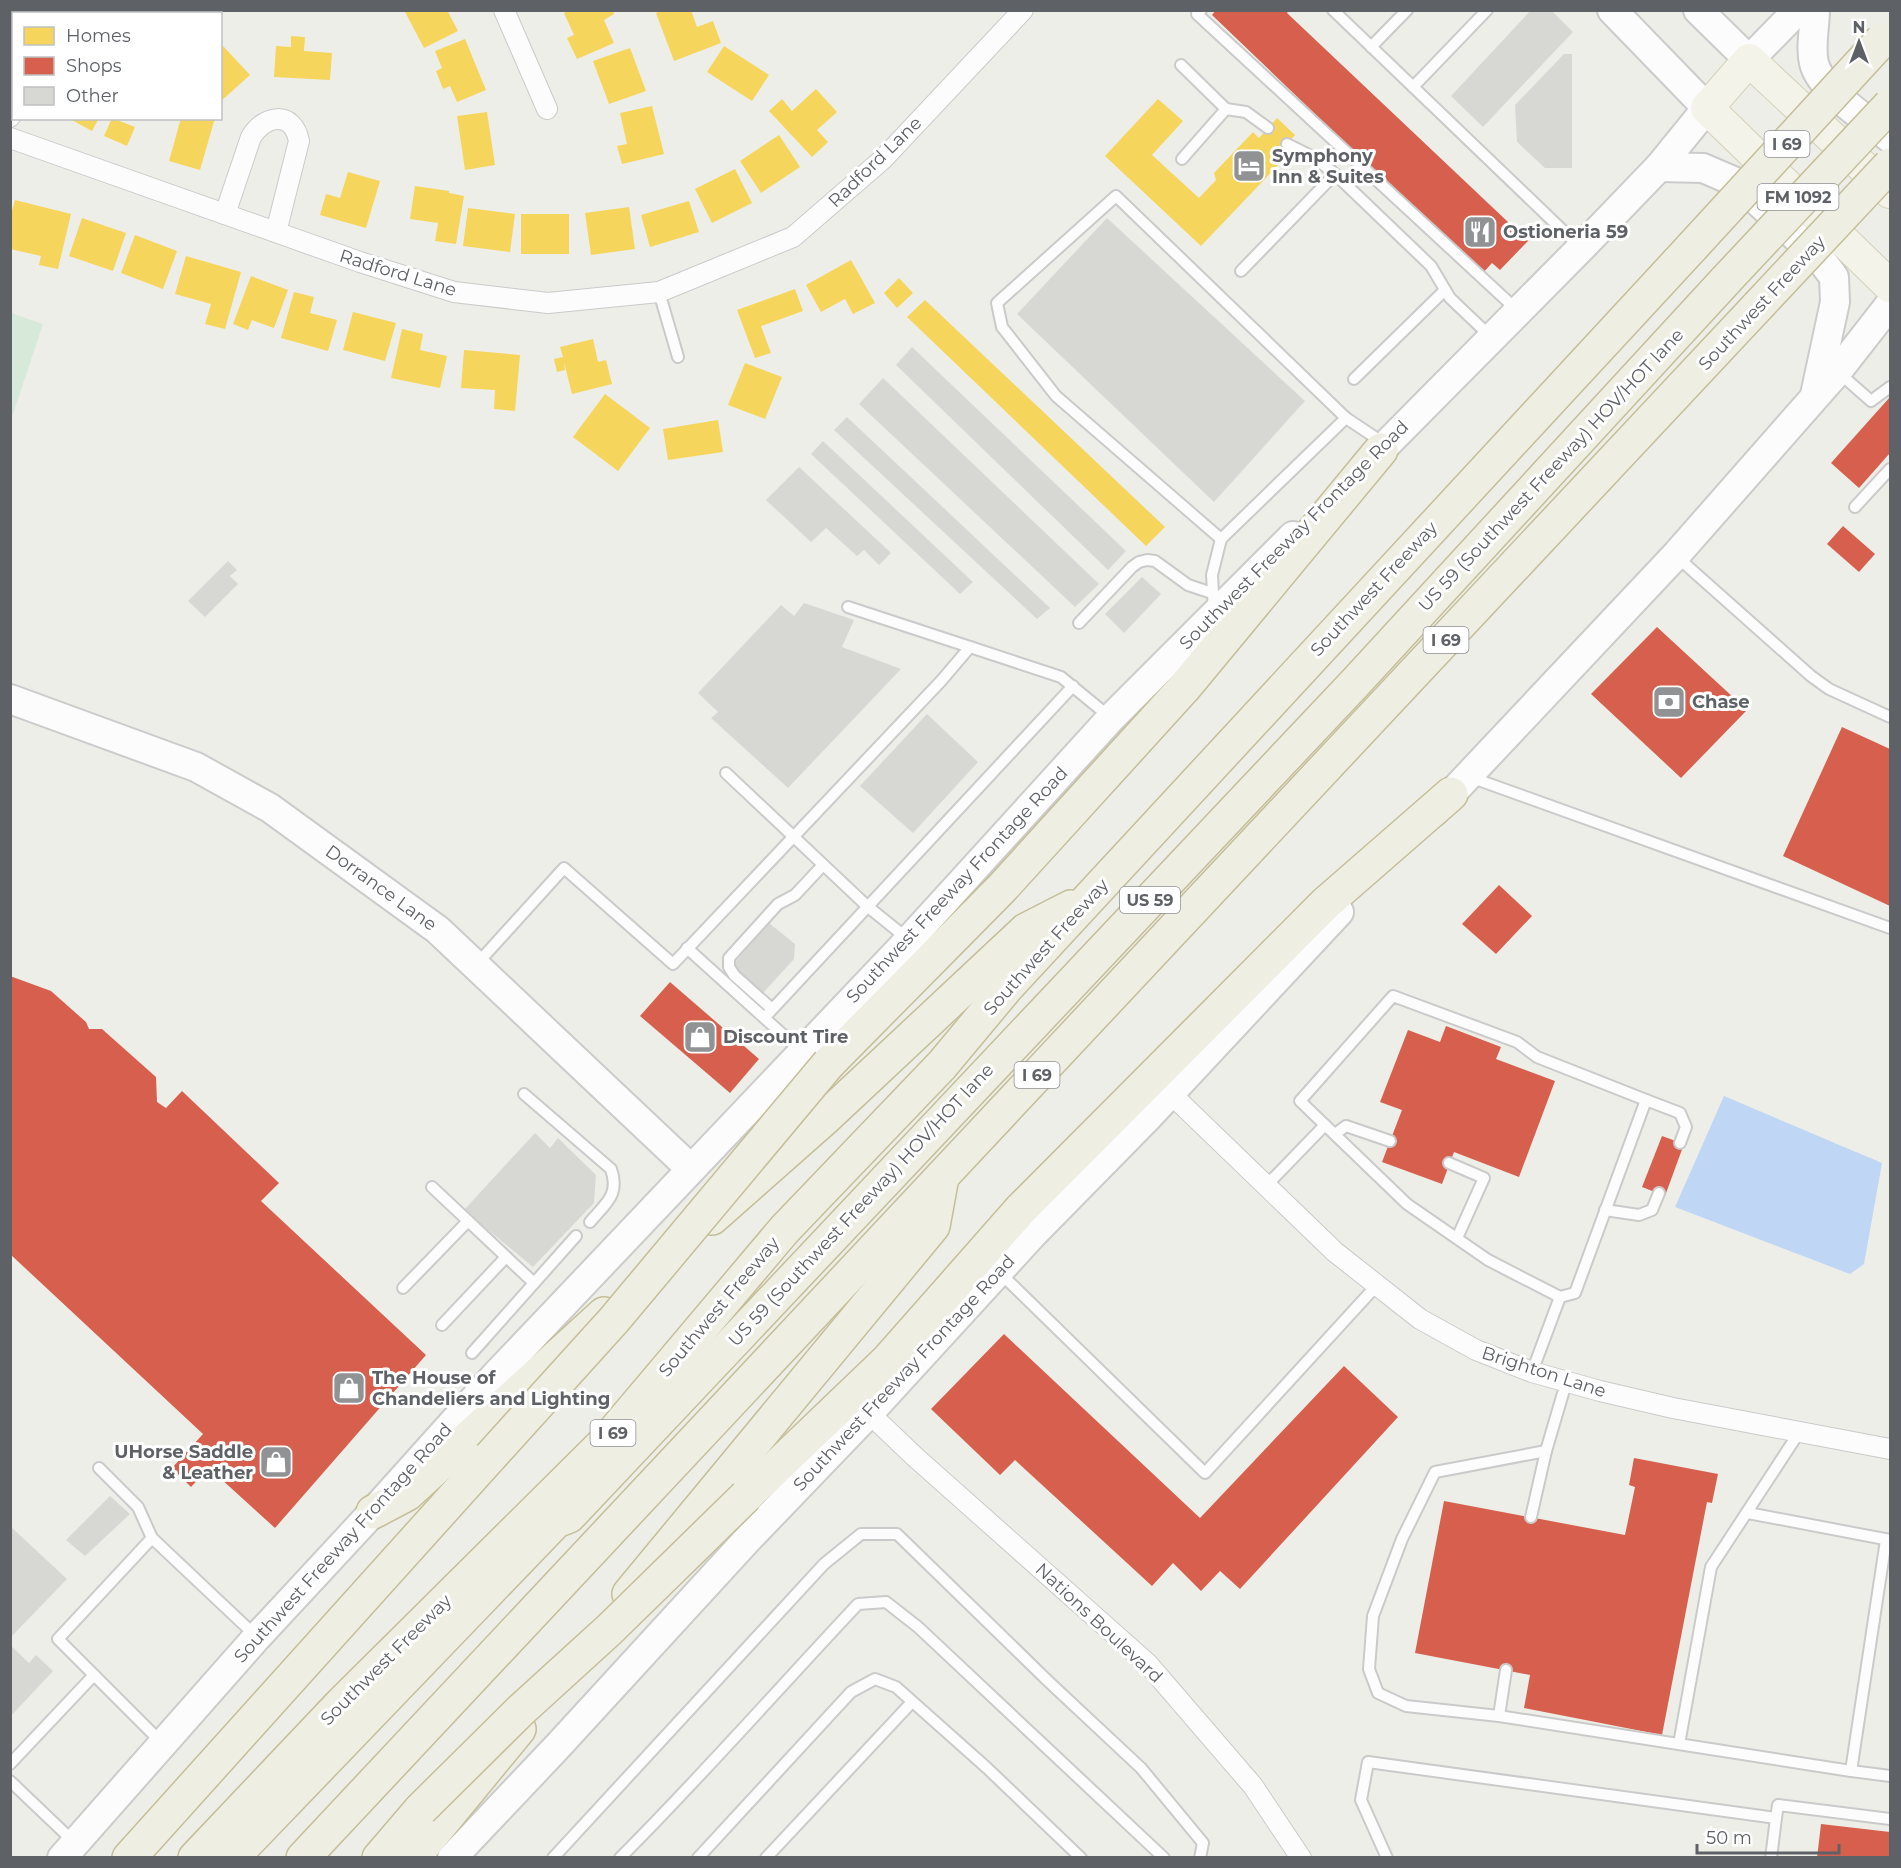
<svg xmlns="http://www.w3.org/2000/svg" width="1901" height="1868" viewBox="0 0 1901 1868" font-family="Montserrat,sans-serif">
<rect width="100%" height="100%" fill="#eeeee9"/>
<polygon fill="#d7e9d8" points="11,313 43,324 11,420 10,313"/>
<polygon fill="#c0d6f5" points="1724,1096 1882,1163 1864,1264 1850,1274 1675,1207"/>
<g fill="#f6d55c">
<polygon points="117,10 168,10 165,14 120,14"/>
<polygon points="404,10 447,10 458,31 424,48"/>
<polygon points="570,10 613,10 614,14 604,20 614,43 577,59 567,38 574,35 564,13"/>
<polygon points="662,10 691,10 697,27 713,21 721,43 674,61 656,13"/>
<polygon points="291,36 305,37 304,51 332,53 330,80 274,77 276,46 291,47"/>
<polygon points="465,39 486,90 457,102 450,86 443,89 436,71 442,68 435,51"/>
<polygon points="223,46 250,75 220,102 220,48"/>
<polygon points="724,46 769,75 752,101 707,72"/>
<polygon points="630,48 646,91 609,104 593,61"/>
<polygon points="816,89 837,112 817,130 828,142 812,157 769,111 782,99 792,111"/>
<polygon points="1158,99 1183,121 1152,155 1199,198 1216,180 1214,173 1253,132 1259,138 1277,118 1295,135 1278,153 1284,159 1201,246 1105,156"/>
<polygon points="652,106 664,154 622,164 617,146 627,144 620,113"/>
<polygon points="487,112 495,165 465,170 457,116"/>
<polygon points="68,118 99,118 92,131"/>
<polygon points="112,118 135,127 127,146 104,136"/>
<polygon points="181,118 215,118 200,170 169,161"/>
<polygon points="779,135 800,167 761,193 740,161"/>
<polygon points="735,169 752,203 712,223 695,189"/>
<polygon points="348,172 380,181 366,228 320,215 326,194 340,198"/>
<polygon points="415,186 449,191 449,193 464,196 456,244 435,241 438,223 410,219"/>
<polygon points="15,200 71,214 58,269 39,265 41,256 10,249 10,218"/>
<polygon points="689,201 699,232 650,247 641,215"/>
<polygon points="629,207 635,249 591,255 585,213"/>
<polygon points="468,208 515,214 510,252 463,246"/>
<rect x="521" y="214" width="48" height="40"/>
<polygon points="82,218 126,233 113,271 69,256"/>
<polygon points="135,235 177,251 163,289 121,273"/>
<polygon points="186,256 241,272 225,329 205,324 211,304 175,294"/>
<polygon points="851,260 875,303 853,314 845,299 821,312 806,285"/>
<polygon points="251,276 288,290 274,328 252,320 248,330 233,324"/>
<polygon points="899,278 913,293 897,308 884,293"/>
<polygon points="795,289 803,311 761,326 771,353 755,358 737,310"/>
<polygon points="294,292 314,297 310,313 337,320 328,351 281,338"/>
<polygon points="925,300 1165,527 1146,546 907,317"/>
<polygon points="353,312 396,323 385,361 343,350"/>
<polygon points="402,329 423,334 420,350 447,356 440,388 391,378"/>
<polygon points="593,339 598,362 606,360 612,384 572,394 564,362 565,370 557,372 554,359 563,357 560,347"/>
<polygon points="464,350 520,355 515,411 494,409 495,390 461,388"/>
<polygon points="745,363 782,377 765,419 728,405"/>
<polygon points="605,394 650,428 618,471 573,437"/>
<polygon points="718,420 723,452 668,460 663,429"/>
</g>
<g fill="#d6604d">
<polygon points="1216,10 1289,10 1287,13 1528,241 1500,270 1492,263 1482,274 1212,15"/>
<polygon points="1890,397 1890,453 1859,488 1831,463"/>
<polygon points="1843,526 1875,554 1859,572 1827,544"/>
<polygon points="1657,627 1747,710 1681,778 1591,694"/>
<polygon points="1842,727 1890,749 1890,906 1783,856"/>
<polygon points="1499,885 1532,916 1496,954 1462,924"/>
<polygon points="10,976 51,991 86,1022 89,1029 102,1029 156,1077 157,1102 166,1108 182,1091 279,1183 261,1201 426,1355 275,1528 209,1468 191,1487 172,1468 203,1434 10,1254"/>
<polygon points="670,982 759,1059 730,1093 640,1016"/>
<polygon points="1446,1026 1501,1047 1496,1059 1555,1081 1519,1177 1454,1152 1442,1184 1382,1162 1402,1110 1380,1102 1408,1030 1440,1042"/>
<polygon points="1662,1136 1684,1144 1665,1196 1642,1187"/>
<polygon points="1004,1334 1200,1518 1344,1366 1398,1417 1240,1589 1220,1571 1201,1591 1173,1563 1152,1586 1015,1460 1000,1475 931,1409"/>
<polygon points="1634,1458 1718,1474 1712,1503 1707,1502 1662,1735 1524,1708 1530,1675 1415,1653 1444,1501 1625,1535 1635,1487 1629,1485"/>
<polygon points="1821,1824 1890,1832 1890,1858 1817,1858"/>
</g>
<g fill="#d7d7d4">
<polygon points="1531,10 1551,10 1573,32 1483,127 1451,96"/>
<polygon points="1564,54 1572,54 1572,168 1545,168 1517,142 1515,105"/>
<polygon points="1107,218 1305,401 1214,502 1017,314"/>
<polygon points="912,347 1126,551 1108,570 896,365"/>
<polygon points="883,378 1099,584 1075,607 859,404"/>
<polygon points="847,417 1050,608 1037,619 834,430"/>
<polygon points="823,441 973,582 960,594 811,454"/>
<polygon points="799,467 891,553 879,565 864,550 857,556 826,528 811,542 766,500"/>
<polygon points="228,561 237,570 230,576 238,584 205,617 188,601"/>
<polygon points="1142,577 1161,594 1124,633 1105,614"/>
<polygon points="804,603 854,620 842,647 901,669 788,788 711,718 718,712 698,693 781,605 794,616"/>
<polygon points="927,714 978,762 913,833 860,786"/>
<polygon points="769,923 795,944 794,959 763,993 732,966"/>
<polygon points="535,1133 550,1148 558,1138 596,1175 594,1203 533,1267 464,1210"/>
<polygon points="110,1496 130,1514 85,1556 66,1540"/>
<polygon points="10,1526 67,1579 10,1638"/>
<polygon points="10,1645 29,1663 36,1655 53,1671 10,1717"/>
</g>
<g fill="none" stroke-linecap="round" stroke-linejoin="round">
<g stroke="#cacaca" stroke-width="14">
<g id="lane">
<polyline points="1201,10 1197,14 1517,310"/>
<polyline points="1333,10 1580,247"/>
<polyline points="1371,47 1407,10"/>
<polyline points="1181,65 1226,109 1246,112 1268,128"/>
<polyline points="1413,87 1487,10"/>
<polyline points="1287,144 1315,158 1335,174 1431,266 1450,298 1492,338"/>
<polyline points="1182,159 1226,109"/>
<polyline points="1241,271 1335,174"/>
<polyline points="659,292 678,357"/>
<polyline points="1838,372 1871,401 1890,387"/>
<polyline points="1354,379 1445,290"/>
<polyline points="1855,507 1890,469"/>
<polyline points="1221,539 1056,396 1002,327 997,303 1116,196 1346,418"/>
<polyline points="1676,556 1811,676 1829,689 1890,717"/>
<polyline points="848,607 970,647"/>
<polyline points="1214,611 1212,575 1221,539 1346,418 1385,444"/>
<polyline points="1079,623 1132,567 1139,562 1147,560 1155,561 1188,585 1212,593"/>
<polyline points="726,773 867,906 909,940"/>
<polyline points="1470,777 1890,928"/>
<polyline points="687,948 802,1052"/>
<polyline points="476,965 564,868 673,964 941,681 970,647 1061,677 1111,718"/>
<polyline points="772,1009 734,975 729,967 729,958 778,904 795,895 823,865"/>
<polyline points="765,1017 1073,686"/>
<path d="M524 1094 611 1169C620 1195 606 1203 590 1222"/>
<polyline points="1646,1100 1680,1113 1686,1127 1680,1143"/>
<polyline points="1335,1134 1346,1126 1390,1141"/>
<polyline points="1449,1163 1484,1178 1457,1238"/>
<polyline points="432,1187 534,1283"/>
<polyline points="1265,1187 1325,1125"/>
<polyline points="1605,1210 1639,1215 1652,1210 1659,1193"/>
<polyline points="999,1272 1205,1473 1377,1285"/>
<polyline points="403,1288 468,1221"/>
<polyline points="442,1325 506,1257"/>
<polyline points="472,1353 576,1236"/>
<polyline points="1532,1372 1560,1297 1575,1293 1646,1100 1537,1057 1517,1042 1393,996 1300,1101 1407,1204 1488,1260 1560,1297"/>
<polyline points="1546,1451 1435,1472 1402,1539 1373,1616 1369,1669 1378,1693 1406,1706 1499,1716 1851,1771 1890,1776"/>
<polyline points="99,1468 138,1507 152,1538 257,1637"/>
<polyline points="1748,1513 1890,1540"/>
<polyline points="1531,1517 1546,1451 1566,1383"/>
<polyline points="152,1538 58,1639 162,1743"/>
<polyline points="1499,1716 1506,1670"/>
<polyline points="1679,1744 1711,1567 1800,1431"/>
<polyline points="10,1764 94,1675"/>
<polyline points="1851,1771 1886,1540"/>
<polyline points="10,1781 75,1843"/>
<polyline points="553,1858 824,1564 861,1534 897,1534 1049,1682 1141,1768 1203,1843 1200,1858"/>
<path d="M620 1858C702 1776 779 1688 858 1604L886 1602 918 1627 1164 1858"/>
<polyline points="698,1858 851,1692 875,1679 896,1687 987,1768 1081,1858"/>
<polyline points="766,1858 912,1702"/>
<polyline points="1387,1858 1361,1800 1368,1762 1776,1818 1778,1805 1890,1819"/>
<polyline points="1771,1858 1776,1818"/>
</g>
</g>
<g stroke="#cacaca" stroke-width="22">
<g id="street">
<polyline points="504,10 547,109"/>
<polyline points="58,14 60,10"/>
<polyline points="10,117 14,108"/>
<polyline points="10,138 360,262 454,292 548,303 659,292 793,237 883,159 1023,10"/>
<path d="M225 214 251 137C264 115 293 110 299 141L276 232"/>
<polyline points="1169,1092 1335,1252 1420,1319 1476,1350 1532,1372 1600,1391 1673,1408 1890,1449"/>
<polyline points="869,1413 914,1456 1148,1664 1253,1786 1301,1858"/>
</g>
</g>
<g stroke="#cbcbcb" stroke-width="32">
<g id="secondary">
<polyline points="1698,10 1749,60 1798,10"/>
<path d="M1815 10C1815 26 1810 47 1814 63 1820 90 1869 121 1890 138"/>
<polyline points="1659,167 1703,168 1738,183 1821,260 1834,277 1835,302 1815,395"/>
<polyline points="1365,466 1581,248 1659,167 1707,108 1612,10"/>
<polyline points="10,699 196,767 270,808 438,930 691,1169"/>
<polyline points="1435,811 1676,555 1837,372 1890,304"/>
<polyline points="62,1858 257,1637 373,1512 495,1376 909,940 1111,718 1293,536"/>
<polyline points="452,1858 558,1746 747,1540 869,1413 1032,1235 1147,1118 1339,912"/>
</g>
</g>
<g stroke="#d4d1b9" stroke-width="34">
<polyline id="primary" points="1890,192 1749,60 1707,108 1890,286"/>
</g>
<g stroke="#c4be98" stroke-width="36">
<g id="highway">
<polyline points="829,1063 1002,888 1184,688 1381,450"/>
<polyline points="712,1218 824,1119 1026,930 1071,907"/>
<polyline points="746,1496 888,1360 1021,1209 1326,903 1451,794"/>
<polyline points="373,1512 407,1494 604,1314"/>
<polyline points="629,1594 933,1226 942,1177"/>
<polyline points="129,1858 490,1457"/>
<polyline points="195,1858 341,1704 607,1440 784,1230 942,1065 1007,987 1692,247"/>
<polyline points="232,1858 556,1521 569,1516 1355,683 1726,280"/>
<polyline points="303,1858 1758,306"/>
<polyline points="379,1858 421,1809"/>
<polyline points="413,1858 519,1729"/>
</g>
</g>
<use href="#lane" stroke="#fcfcfc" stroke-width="10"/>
<use href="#street" stroke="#fcfcfc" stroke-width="20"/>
<use href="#secondary" stroke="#fcfcfc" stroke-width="28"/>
<use href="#primary" stroke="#f3f3e9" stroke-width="32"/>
<use href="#highway" stroke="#efeee3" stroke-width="33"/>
<g stroke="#c4be98" stroke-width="36" stroke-linecap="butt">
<g id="highway-bridge">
<polyline points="1692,247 1882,40"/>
<polyline points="1726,280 1890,105"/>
<polyline points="1758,306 1890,165"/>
<polyline points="490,1457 614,1320 829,1063"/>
<polyline points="421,1809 520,1711 610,1629 746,1496"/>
</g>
</g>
<use href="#highway-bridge" stroke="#efeee3" stroke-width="33"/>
</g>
<defs>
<g id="hotel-square" transform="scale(1.725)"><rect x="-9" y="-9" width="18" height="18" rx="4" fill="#909294" stroke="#fff"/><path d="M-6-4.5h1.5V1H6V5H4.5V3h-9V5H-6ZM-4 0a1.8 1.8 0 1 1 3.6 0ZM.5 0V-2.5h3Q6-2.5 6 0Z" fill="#fff"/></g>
<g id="restaurant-square" transform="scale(1.725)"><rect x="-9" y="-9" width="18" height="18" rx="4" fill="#909294" stroke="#fff"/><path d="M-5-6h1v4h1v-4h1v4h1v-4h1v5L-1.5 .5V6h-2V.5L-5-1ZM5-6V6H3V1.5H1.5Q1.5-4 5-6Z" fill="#fff"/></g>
<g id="bank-square" transform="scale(1.725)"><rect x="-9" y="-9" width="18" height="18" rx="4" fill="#909294" stroke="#fff"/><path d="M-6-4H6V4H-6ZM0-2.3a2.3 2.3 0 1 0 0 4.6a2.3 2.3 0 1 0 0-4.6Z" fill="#fff"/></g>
<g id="shop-square" transform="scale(1.725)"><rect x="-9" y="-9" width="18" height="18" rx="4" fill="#909294" stroke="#fff"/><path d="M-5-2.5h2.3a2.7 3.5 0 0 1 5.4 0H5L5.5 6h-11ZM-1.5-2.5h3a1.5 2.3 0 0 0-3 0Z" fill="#fff"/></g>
</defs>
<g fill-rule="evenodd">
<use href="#hotel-square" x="1249" y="166"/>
<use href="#restaurant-square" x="1480" y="232"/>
<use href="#bank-square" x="1669" y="702"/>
<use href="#shop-square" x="700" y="1037"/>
<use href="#shop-square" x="349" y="1388"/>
<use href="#shop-square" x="276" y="1462"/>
</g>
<g text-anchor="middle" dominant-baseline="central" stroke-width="6" stroke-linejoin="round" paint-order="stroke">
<g fill="#fff" stroke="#8e9094" stroke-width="1.5">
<rect x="1764.5" y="131" width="45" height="26" rx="4.5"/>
<rect x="1757.5" y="184" width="81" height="26" rx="4.5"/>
<rect x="1423.5" y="627" width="45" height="26" rx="4.5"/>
<rect x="1120" y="887" width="60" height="26" rx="4.5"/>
<rect x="1014.5" y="1062" width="45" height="26" rx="4.5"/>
<rect x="590.5" y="1420" width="45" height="26" rx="4.5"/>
</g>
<g font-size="16" font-weight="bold" fill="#5e6166">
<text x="1787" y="144">I 69</text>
<text x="1798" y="197">FM 1092</text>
<text x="1446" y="640">I 69</text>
<text x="1150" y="900">US 59</text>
<text x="1037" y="1075">I 69</text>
<text x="613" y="1433">I 69</text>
</g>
<g font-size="18" font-weight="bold" fill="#5e6166" stroke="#fff" text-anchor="start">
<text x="1272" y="156">Symphony<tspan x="1272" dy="21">Inn &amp; Suites</tspan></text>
<text x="1503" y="232">Ostioneria 59</text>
<text x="1692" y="702">Chase</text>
<text x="723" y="1037">Discount Tire</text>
<text x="372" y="1378">The House of<tspan x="372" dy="21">Chandeliers and Lighting</tspan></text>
<text x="253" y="1452" text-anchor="end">UHorse Saddle<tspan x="253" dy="21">&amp; Leather</tspan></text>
</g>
<g font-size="18" fill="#5e6166" stroke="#fff">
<text transform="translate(875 162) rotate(-44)">Radford Lane</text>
<text transform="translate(398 273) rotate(17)">Radford Lane</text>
<text transform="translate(1762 303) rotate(-47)">Southwest Freeway</text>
<text transform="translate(1551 470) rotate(-47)">US 59 (Southwest Freeway) HOV/HOT lane</text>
<text transform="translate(1294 535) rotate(-45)">Southwest Freeway Frontage Road</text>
<text transform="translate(1374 589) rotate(-47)">Southwest Freeway</text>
<text transform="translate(957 885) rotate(-47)">Southwest Freeway Frontage Road</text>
<text transform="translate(381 888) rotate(36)">Dorrance Lane</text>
<text transform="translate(1046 947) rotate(-48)">Southwest Freeway</text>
<text transform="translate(861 1205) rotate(-47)">US 59 (Southwest Freeway) HOV/HOT lane</text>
<text transform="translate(719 1307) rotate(-50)">Southwest Freeway</text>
<text transform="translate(1544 1372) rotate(18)">Brighton Lane</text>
<text transform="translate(904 1373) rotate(-47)">Southwest Freeway Frontage Road</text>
<text transform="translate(343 1543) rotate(-48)">Southwest Freeway Frontage Road</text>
<text transform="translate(1099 1623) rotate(43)">Nations Boulevard</text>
<text transform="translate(386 1660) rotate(-45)">Southwest Freeway</text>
</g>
</g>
<rect width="1901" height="1868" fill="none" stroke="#5e6166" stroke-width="24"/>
<rect x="12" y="12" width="210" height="108" fill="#ffffff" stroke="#bfc0c2" stroke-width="1.5"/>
<rect x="24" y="27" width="30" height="18" fill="#f6d55c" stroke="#bfc0c2" stroke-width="1.5"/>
<text x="66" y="42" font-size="18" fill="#5e6166">Homes</text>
<rect x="24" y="57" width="30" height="18" fill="#d6604d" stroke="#bfc0c2" stroke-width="1.5"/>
<text x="66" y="72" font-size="18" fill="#5e6166">Shops</text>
<rect x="24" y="87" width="30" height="18" fill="#d7d7d4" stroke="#bfc0c2" stroke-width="1.5"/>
<text x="66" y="102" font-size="18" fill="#5e6166">Other</text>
<g transform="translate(1859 42)" stroke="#ffffff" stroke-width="4.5" paint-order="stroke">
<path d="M0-4.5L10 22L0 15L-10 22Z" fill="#5e6166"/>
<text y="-9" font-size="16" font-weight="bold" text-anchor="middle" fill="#5e6166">N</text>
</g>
<path d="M1697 1844v9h142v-9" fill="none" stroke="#5e6166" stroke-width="3"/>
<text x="1706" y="1844" font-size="18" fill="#5e6166" stroke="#ffffff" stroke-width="4.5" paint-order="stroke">50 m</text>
</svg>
